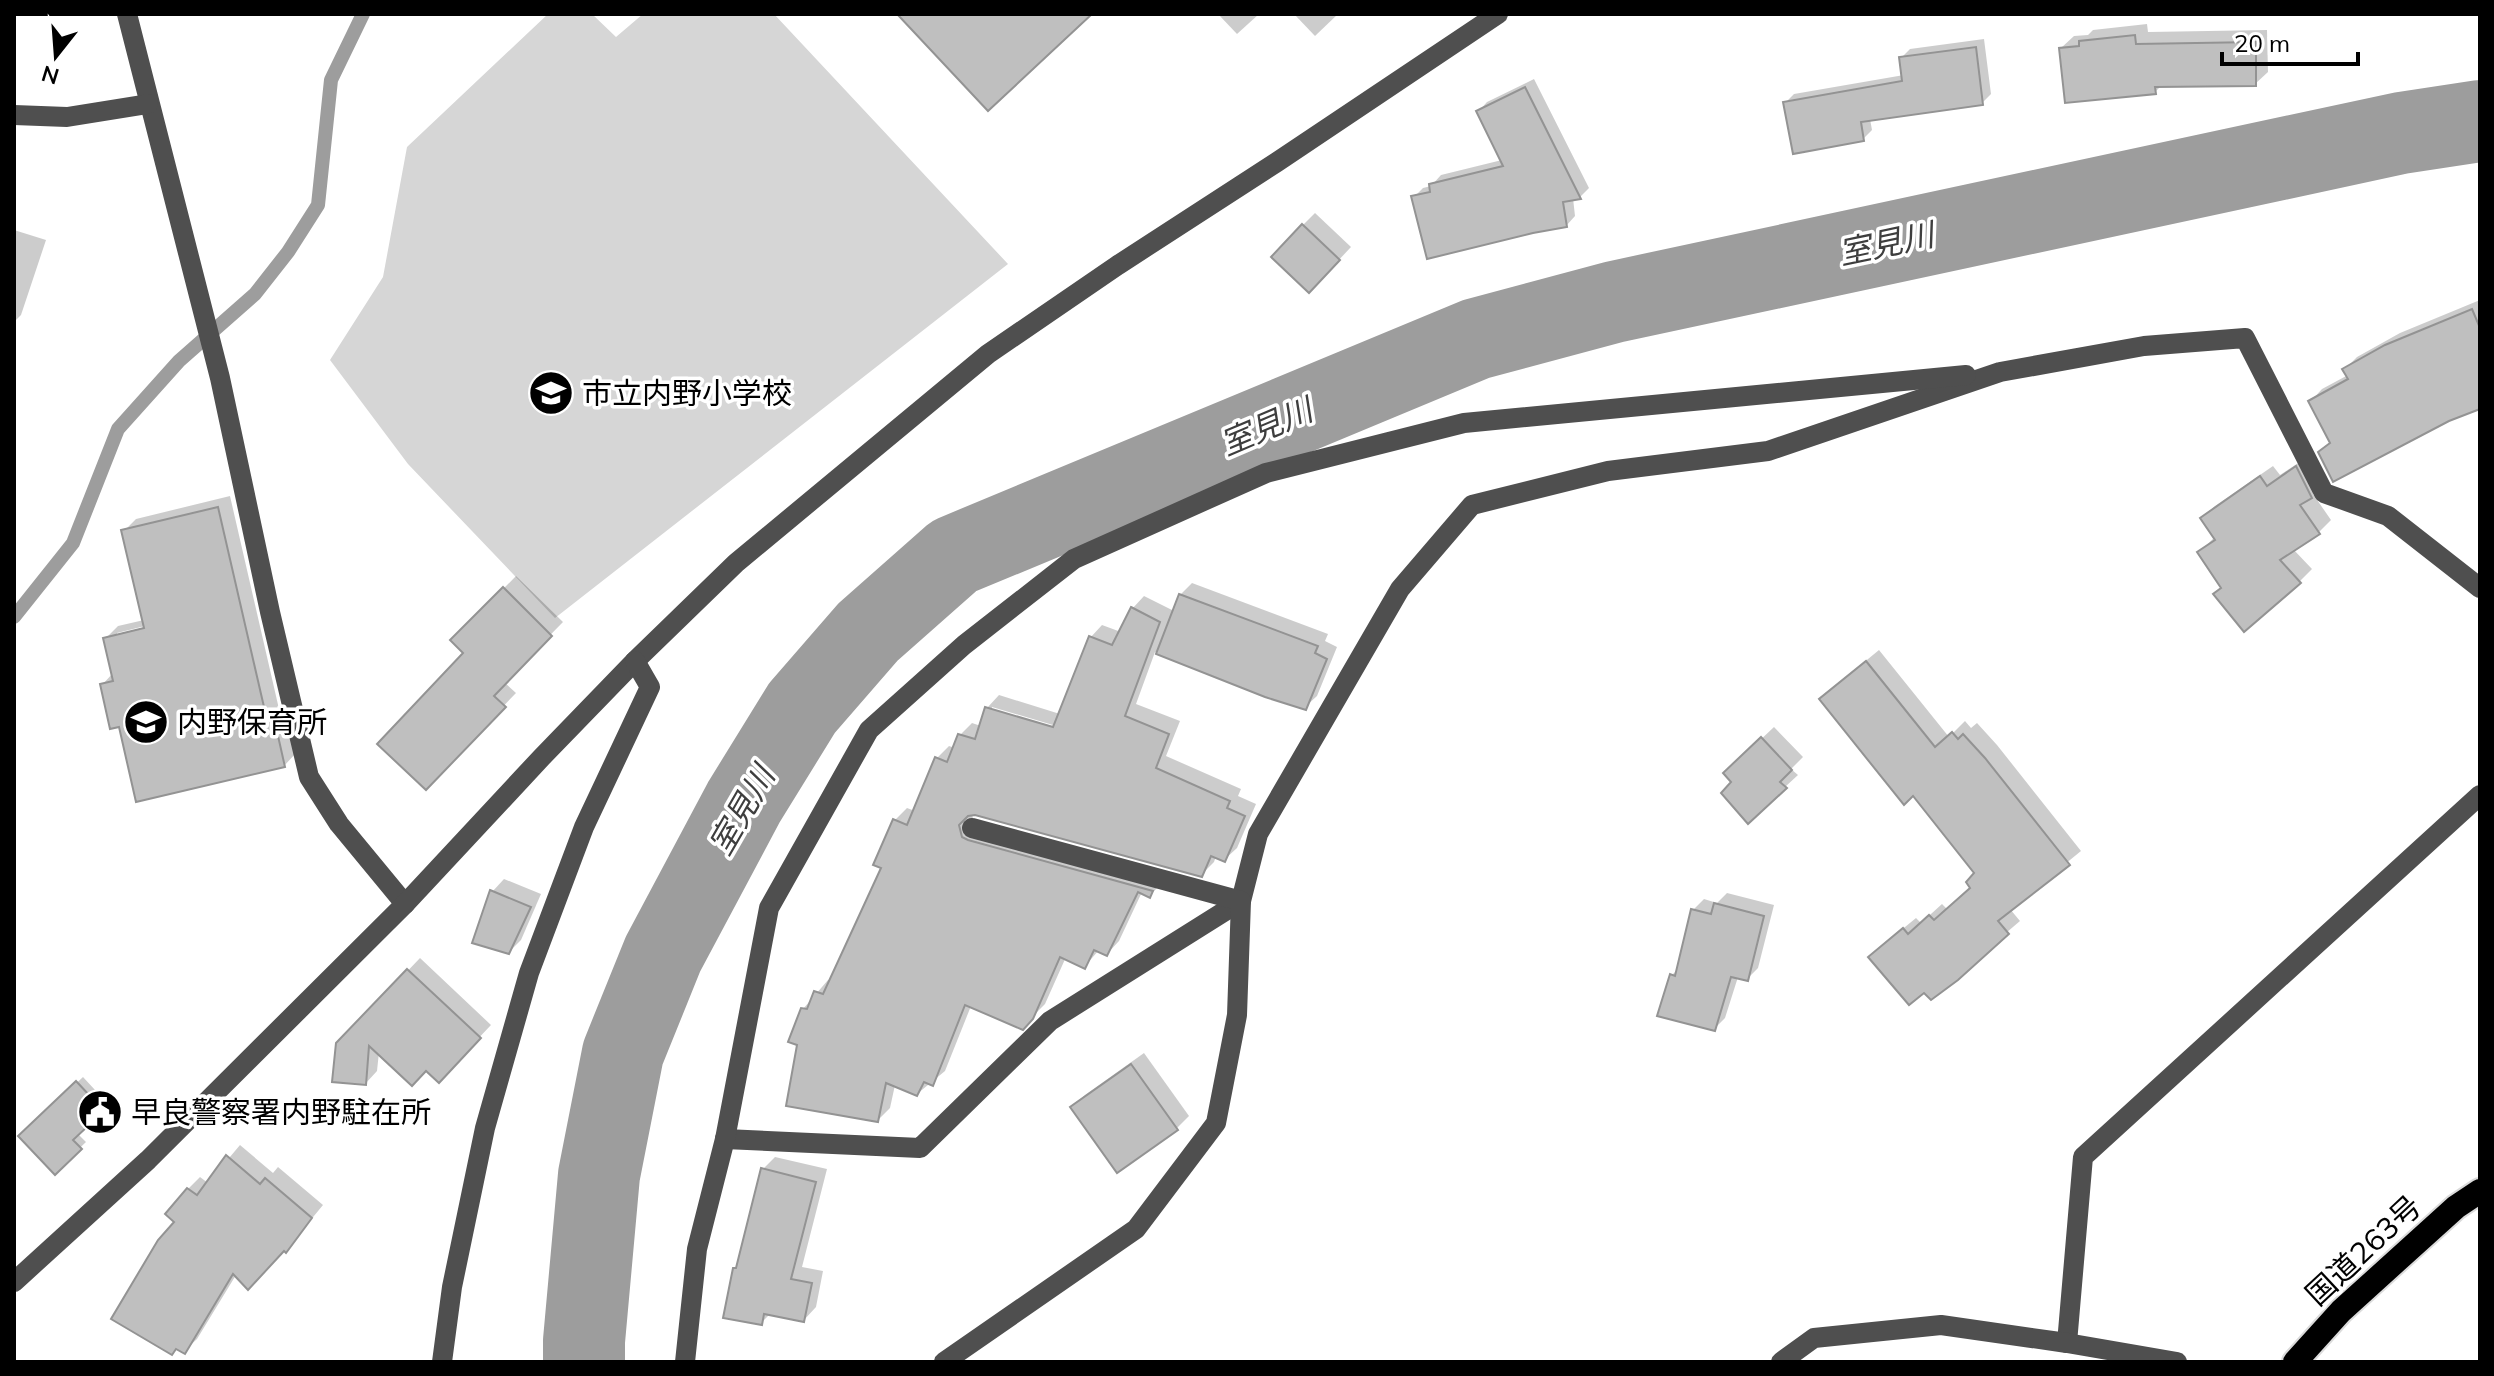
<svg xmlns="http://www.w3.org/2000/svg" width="2494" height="1376" viewBox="0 0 2494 1376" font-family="Mulish,'Noto Sans JP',sans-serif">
<rect width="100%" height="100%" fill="#fff"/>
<polygon fill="#d6d6d6" points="548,14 592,14 616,37 643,14 774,14 1008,264 555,618 408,464 330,360 383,277 407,147"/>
<g fill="#0003" fill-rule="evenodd">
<polygon points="1218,14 1259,14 1237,34"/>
<polygon points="1294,14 1338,14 1315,36"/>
<polygon points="2147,24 2148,32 2267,30 2268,72 2255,84 2162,85 2155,92 2061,48 2074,36 2088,35 2093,30"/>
<polygon points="1984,39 1991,94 1982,103 1870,119 1872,130 1863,139 1785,103 1794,94 1904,75 1901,58 1910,49"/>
<polygon points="1534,79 1589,188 1580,197 1573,198 1575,216 1566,226 1414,197 1423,188 1431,186 1441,175 1502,160 1478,112 1487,102"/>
<polygon points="1315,213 1351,247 1322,278 1303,225"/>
<polygon points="14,230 46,240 21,315 15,321"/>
<polygon points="2480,300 2480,406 2320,452 2331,441 2310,402 2322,389 2348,375 2345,369 2357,357 2400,333"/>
<polygon points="2309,456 2323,484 2313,494 2331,520 2319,532 2293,549 2312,569 2300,581 2223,587 2199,552 2215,537 2202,518 2215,506 2273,466 2280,475"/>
<path d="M230 496 279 709 286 707 296 753 284 766 120 724 102 685 113 673 105 639 118 626 144 620 124 531 136 519ZM153 624 154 628 117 637V633Z"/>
<polygon points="516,576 563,622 504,682 516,693 426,787 466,653 453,640"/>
<path d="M1192 583 1328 634 1325 641 1337 647 1317 696 1305 707 1266 695 1155 652 1136 704 1180 721 1166 756 1241 789 1238 796 1256 804 1237 848 1224 860 1216 856 1214 862 1201 875 975 813 972 814 974 824 1162 883 1150 895 1142 892 1119 941 1107 954 1099 950 1085 966 1066 957 1045 1004 1022 1027 971 1006 945 1071 917 1094 895 1085 890 1108 878 1120 803 1009 828 980 831 981 884 867 895 820 907 808 915 811 937 758 949 746 955 748 960 735 972 723 981 726 987 708 999 695 1060 714 1090 638 1102 625 1121 632 1132 609 1144 596 1174 611 1180 595ZM992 707 1063 728 1062 732 992 711Z"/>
<polygon points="1879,650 1949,737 1965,721 1971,728 1977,723 1997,745 2081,851 2010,909 2020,921 1931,997 1883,945 1916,918 1921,923 1942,904 1947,909 1972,887 1977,873 1834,687"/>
<polygon points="1774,727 1803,757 1791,769 1798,775 1785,787 1734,782 1738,761"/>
<polygon points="504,879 541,894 521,940 509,952 492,892"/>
<polygon points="1727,893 1774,905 1758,968 1747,979 1738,977 1725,1018 1714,1029 1672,975 1679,968 1693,910 1704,899 1717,903"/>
<polygon points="420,958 491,1025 439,1080 427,1069 379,1052 377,1071 366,1083 338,1044"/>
<polygon points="1144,1053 1189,1116 1177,1128 1072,1107 1085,1095"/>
<polygon points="83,1077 108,1104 77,1133 86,1142 55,1172 21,1136"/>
<polygon points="240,1145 273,1173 278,1167 323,1205 286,1250 236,1275 197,1339 184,1351 178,1347 172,1353 177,1221 188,1189 200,1177 208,1183"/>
<polygon points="775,1157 827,1169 802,1267 823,1271 816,1307 804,1320 771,1313 761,1323 734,1269 739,1264 763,1169"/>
</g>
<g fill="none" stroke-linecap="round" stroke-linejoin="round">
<polyline stroke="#9d9d9d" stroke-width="14" points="14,617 73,543 118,429 179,361 255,294 288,252 318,205 331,80 363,14"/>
<polyline stroke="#9d9d9d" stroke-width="82" points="584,1362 584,1341 599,1175 623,1053 663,954 744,802 802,708 868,632 954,556 1476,339 1614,302 2401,133 2480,121"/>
</g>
<g fill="#bfbfbf" stroke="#939393" stroke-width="2">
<polygon points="897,14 1092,14 988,111"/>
<polygon points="2135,35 2136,44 2256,42 2256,86 2155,87 2156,94 2065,103 2059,48 2079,46 2079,41"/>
<polygon points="1976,47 1983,105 1861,122 1864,141 1793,154 1783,102 1902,81 1899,57"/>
<polygon points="1525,87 1581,199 1563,202 1567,227 1533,233 1427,259 1411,196 1430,192 1429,184 1503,166 1476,111"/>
<polygon points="1302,224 1340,260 1309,293 1271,257"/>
<polygon points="2472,309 2480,328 2480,409 2449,421 2333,482 2318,452 2330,443 2308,401 2348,379 2342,369 2385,345"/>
<polygon points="2296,466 2312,498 2300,505 2320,534 2280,560 2301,583 2244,632 2213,594 2221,588 2197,552 2215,540 2200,518 2260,476 2267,486"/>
<polygon points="218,507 267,720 274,718 285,767 136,802 119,727 110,729 100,684 113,681 103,638 144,628 121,530"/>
<polygon points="503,587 552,636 494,696 506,707 426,790 377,744 463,653 450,640"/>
<polygon points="1179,594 1318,646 1315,653 1327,659 1306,710 1265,697 1156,654"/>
<polygon points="1131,607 1160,622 1125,716 1169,734 1156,768 1230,801 1227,808 1245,816 1225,862 1211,856 1202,877 975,815 968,816 959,825 962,837 968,840 1153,891 1150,898 1138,892 1107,956 1094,950 1085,969 1060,957 1033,1019 1023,1030 965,1005 933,1086 924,1082 917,1096 886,1083 878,1122 786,1106 797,1045 788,1042 801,1008 807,1009 814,991 823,994 881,868 873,865 893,819 907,825 935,757 947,762 958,734 975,739 985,707 1053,727 1089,636 1112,645"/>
<polygon points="1866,661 1935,747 1952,732 1958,739 1963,734 1985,758 2070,865 1998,921 2009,934 1958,980 1931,1000 1924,993 1909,1005 1868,957 1903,928 1908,934 1929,915 1934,920 1970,888 1966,882 1974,873 1913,796 1904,805 1819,699"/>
<polygon points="1761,737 1792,770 1780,782 1787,788 1748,824 1721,793 1731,782 1723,773"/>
<polygon points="490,890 531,907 509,954 472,943"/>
<polygon points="1714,903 1764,916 1748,981 1731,977 1715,1031 1657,1016 1670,974 1675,976 1691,909 1711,914"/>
<polygon points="407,969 481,1038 439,1083 426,1071 412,1086 369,1046 366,1085 332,1082 336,1043"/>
<polygon points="1131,1064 1178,1130 1117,1173 1070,1107"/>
<polygon points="76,1081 104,1111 73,1140 82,1149 55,1175 18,1136"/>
<polygon points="226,1155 260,1184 265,1178 312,1218 286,1253 284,1251 248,1290 233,1274 185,1354 176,1349 172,1355 111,1319 158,1240 174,1222 165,1214 187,1188 197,1195"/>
<polygon points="761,1168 816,1182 791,1279 812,1283 804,1322 764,1314 762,1325 723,1318 733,1268 736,1268"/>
</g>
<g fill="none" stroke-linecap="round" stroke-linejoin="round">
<g stroke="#dbdbdb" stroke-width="28">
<polyline id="highway" points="2295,1362 2341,1311 2456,1207 2480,1191"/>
</g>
<g stroke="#4f4f4f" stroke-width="20">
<polyline points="127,14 220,378 270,612 309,777 339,824 405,904"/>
<polyline points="14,115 67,117 148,104"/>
<polyline points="725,1139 920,1148 1050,1021 1241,901 1258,834 1400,589 1472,505 1608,471 1768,451 2000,372 2144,346 2245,338 2324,493 2388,516 2480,588"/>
<polyline points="14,1282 148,1160 405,904 542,757 635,661 736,563 988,354 1118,265 1277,162 1498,14"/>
<polyline points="2067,1343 2083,1157 2480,795"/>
<polyline points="442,1362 452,1287 485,1128 529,973 584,827 650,687 635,661"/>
<polyline points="685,1362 697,1249 725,1139 769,908 869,730 964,645 1074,559 1266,473 1464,423 1966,375"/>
<polyline points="944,1362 1136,1229 1216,1123 1237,1015 1241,901 972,828"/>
<polyline points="1781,1362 1814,1338 1941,1325 2067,1343 2177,1362"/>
</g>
<use href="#highway" stroke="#000" stroke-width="24"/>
</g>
<defs>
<g id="school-disc" transform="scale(2.3)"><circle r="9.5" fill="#000" stroke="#fff"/><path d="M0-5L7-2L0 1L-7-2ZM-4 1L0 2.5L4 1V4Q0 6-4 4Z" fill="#fff"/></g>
<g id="civic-disc" transform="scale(2.3)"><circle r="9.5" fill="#000" stroke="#fff"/><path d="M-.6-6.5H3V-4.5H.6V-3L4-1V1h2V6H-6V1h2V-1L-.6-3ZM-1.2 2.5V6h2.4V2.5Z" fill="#fff"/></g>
</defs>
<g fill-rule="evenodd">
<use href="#school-disc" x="551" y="393"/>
<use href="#school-disc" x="146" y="722"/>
<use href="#civic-disc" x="100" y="1112"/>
</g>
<g text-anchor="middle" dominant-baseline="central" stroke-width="7" stroke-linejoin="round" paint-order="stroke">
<g font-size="30" fill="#000" stroke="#fff" text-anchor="start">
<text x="582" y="393">市立内野小学校</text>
<text x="177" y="722">内野保育所</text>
<text x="131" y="1112">早良警察署内野駐在所</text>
</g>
<g font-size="30" fill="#000" stroke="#fff">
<text transform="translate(2363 1250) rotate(-43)">国道263号</text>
</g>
<g font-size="32" font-style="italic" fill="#3e3e3e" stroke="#fff">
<text transform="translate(1886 243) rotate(-12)">室見川</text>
<text transform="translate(1266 426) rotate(-23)">室見川</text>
<text transform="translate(741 810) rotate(-60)">室見川</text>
</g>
</g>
<rect width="2494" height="1376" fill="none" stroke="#000000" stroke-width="32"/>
<g transform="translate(56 56) rotate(197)" stroke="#ffffff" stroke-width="6" paint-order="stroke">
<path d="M0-6L14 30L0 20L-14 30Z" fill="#000000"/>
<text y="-12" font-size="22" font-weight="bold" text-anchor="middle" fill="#000000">N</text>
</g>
<path d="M2222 52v12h136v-12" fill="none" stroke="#000000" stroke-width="4"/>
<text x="2234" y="52" font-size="24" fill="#000000" stroke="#ffffff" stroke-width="6" paint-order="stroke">20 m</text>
</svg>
